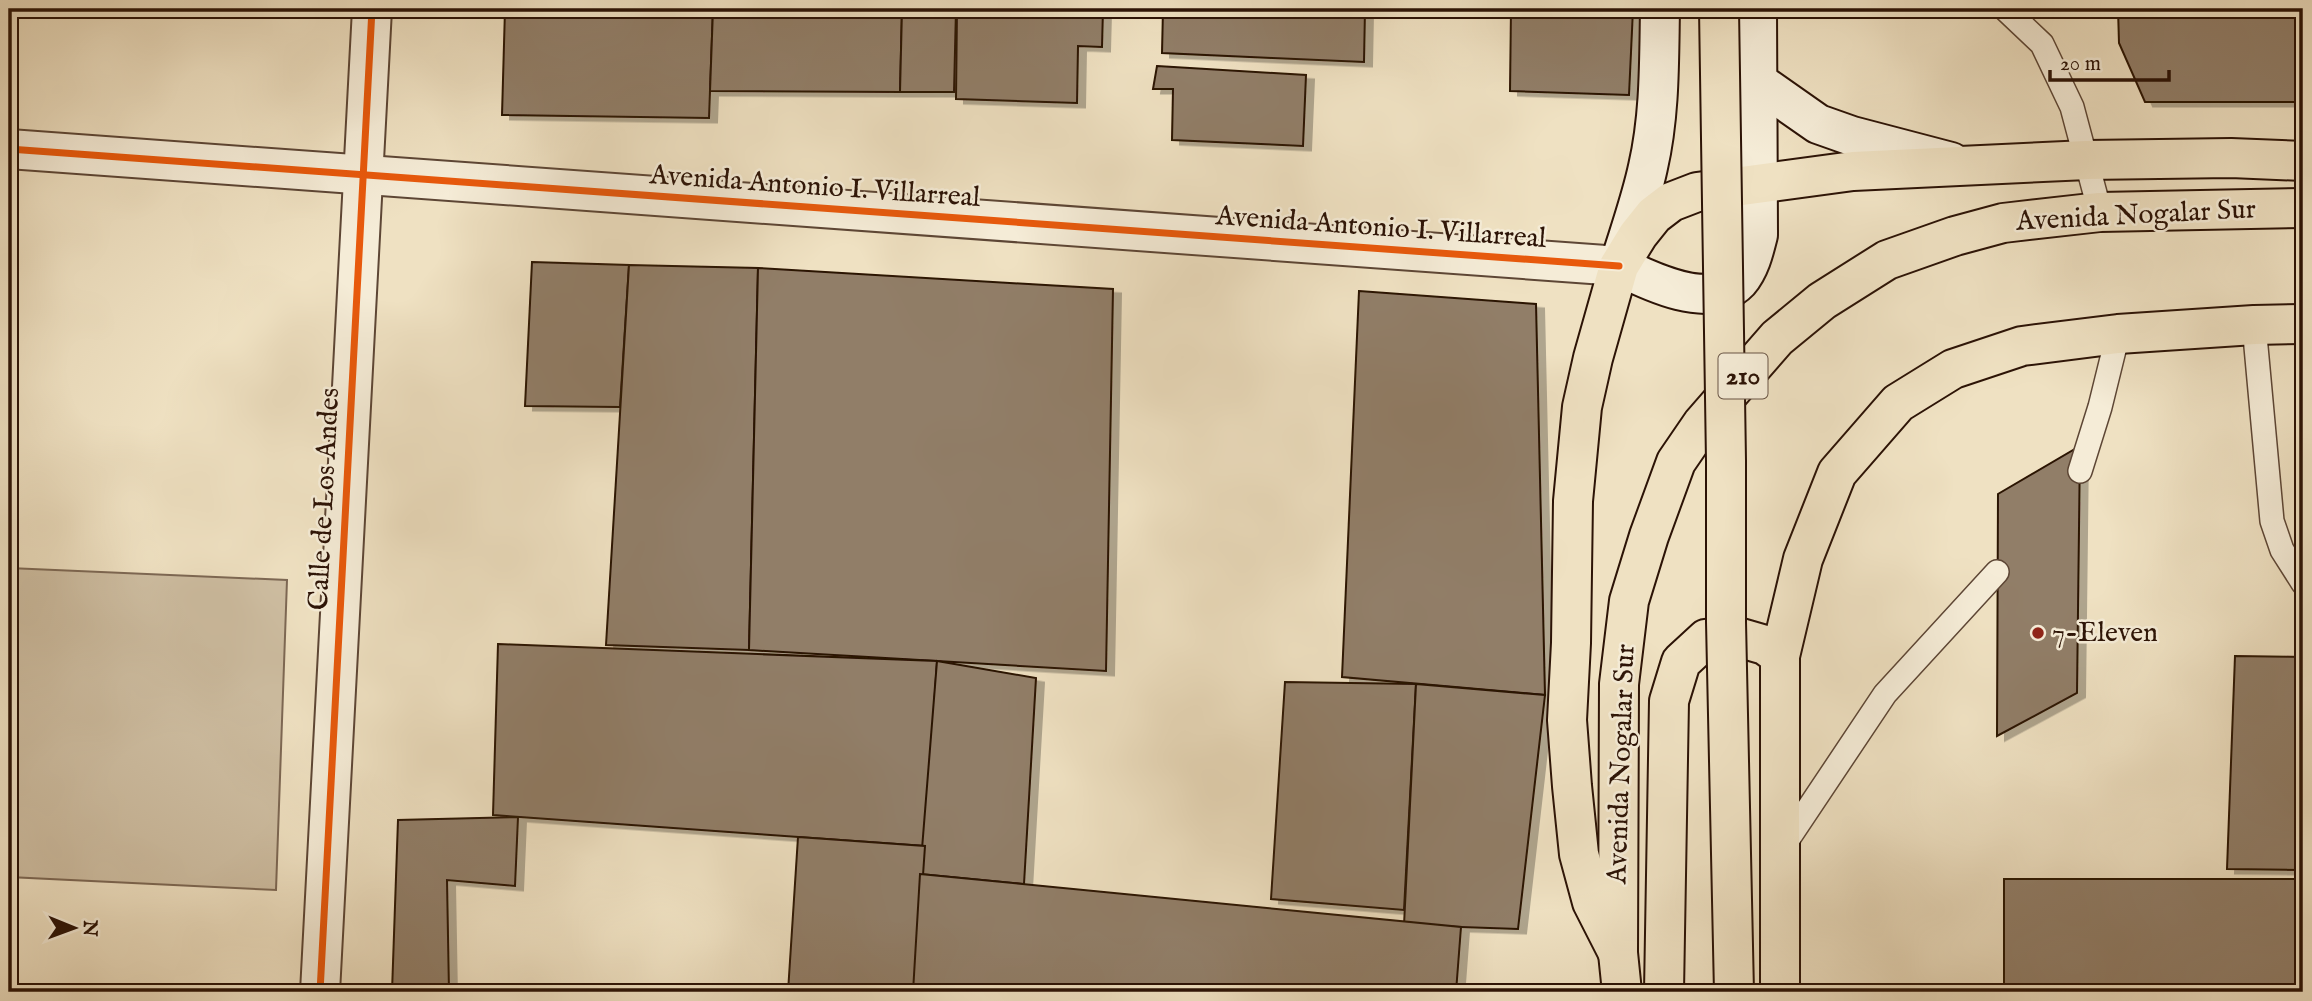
<svg xmlns="http://www.w3.org/2000/svg" width="2312" height="1001" viewBox="0 0 2312 1001" font-family="'IM FELL English',serif">
<defs>
<filter id="shadow"><feDropShadow dx="8" dy="4.5" stdDeviation="0" flood-color="#0004"/></filter>
</defs>
<rect width="100%" height="100%" fill="#efe1c2"/>
<filter id="stains"><feTurbulence type="fractalNoise" baseFrequency=".00286" numOctaves="4"/><feColorMatrix values="0 0 0 0 .2 0 0 0 0 .09 0 0 0 0 .02 0 0 0 .5 -.17"/></filter>
<radialGradient id="worn" r=".72"><stop offset=".6" stop-color="#630" stop-opacity="0"/><stop offset="1" stop-color="#630" stop-opacity=".3"/></radialGradient>
<polygon fill="#cebea2" stroke="#7d6854" stroke-width="2" points="9,568 287,580 276,890 9,877"/>
<g fill="#917e68" stroke="#2c1306" stroke-width="2" filter="url(#shadow)">
<polygon points="505,9 713,9 709,118 502,115"/>
<polygon points="713,9 902,9 900,92 710,91"/>
<polygon points="902,9 956,9 954,92 900,92"/>
<polygon points="957,9 1103,9 1102,47 1078,46 1077,103 956,99"/>
<polygon points="1163,9 1365,9 1364,62 1162,53"/>
<polygon points="1511,9 1633,9 1629,95 1510,91"/>
<polygon points="2118,9 2303,9 2303,102 2145,102 2119,43"/>
<polygon points="1157,66 1306,75 1303,146 1172,140 1173,89 1153,89"/>
<polygon points="532,262 629,265 620,407 525,406"/>
<polygon points="629,265 758,268 749,650 606,645"/>
<polygon points="758,268 1113,289 1106,671 749,650"/>
<polygon points="1359,291 1536,304 1545,695 1342,677"/>
<polygon points="2080,446 2077,693 1997,736 1998,494"/>
<polygon points="498,644 937,661 925,846 493,815"/>
<polygon points="2235,656 2303,657 2303,870 2227,869"/>
<polygon points="937,661 1036,678 1024,884 920,874"/>
<polygon points="1285,682 1416,684 1404,910 1271,899"/>
<polygon points="1416,684 1545,695 1518,929 1404,925"/>
<polygon points="518,817 515,886 447,880 449,992 392,992 398,820"/>
<polygon points="798,837 925,846 915,992 788,992"/>
<polygon points="920,874 1461,927 1456,992 913,992"/>
<rect x="2004" y="879" width="299" height="113"/>
</g>
<g fill="none" stroke-linecap="round" stroke-linejoin="round">
<g stroke="#5d4635" stroke-width="26">
<g id="service">
<polyline points="2005,9 2042,44 2072,107 2100,212"/>
<polyline points="2254,325 2272,521 2282,550 2303,583"/>
<polyline points="2080,471 2100,407 2118,334"/>
<polyline points="1782,848 1885,694 1997,572"/>
</g>
</g>
<g stroke="#5d4635" stroke-width="42">
<g id="minor">
<polyline points="9,149 1619,266"/>
<polyline points="320,992 372,9"/>
</g>
</g>
<g stroke="#2c1306" stroke-width="42">
<g id="secondary">
<path d="M1660 9C1659 61 1660 115 1648 167 1641 200 1629 233 1619 266 1649 281 1710 311 1739 281 1750 268 1754 251 1758 235L1757 9"/>
<polyline points="1758,82 1818,124 1852,136 1951,162"/>
</g>
</g>
<g stroke="#2c1306" stroke-width="42">
<g id="trunk">
<polyline points="1618,953 1592,902 1579,854 1572,786 1567,720 1571,643 1573,501 1582,407 1593,358 1619,266 1638,235 1654,215 1671,202 1697,192 1853,171 2087,160 2231,158 2303,161"/>
<polyline points="1622,992 1618,953 1619,684 1629,601 1649,536 1676,462 1702,424 1777,338 1822,301 1887,260 1955,236 2003,223 2100,212 2303,208"/>
<polyline points="1664,992 1669,701 1681,662 1706,639 1734,636 1765,645 1780,656"/>
<polyline points="1780,992 1780,656 1803,559 1837,473 1898,403 1953,369 2022,346 2118,334 2254,325 2303,324"/>
</g>
</g>
<use href="#service" stroke="#f5ecd7" stroke-width="23"/>
<use href="#minor" stroke="#f5ecd7" stroke-width="38"/>
<use href="#secondary" stroke="#f5ecd7" stroke-width="38"/>
<use href="#trunk" stroke="#efe1c2" stroke-width="38"/>
<g stroke="#2c1306" stroke-width="42" stroke-linecap="butt">
<polyline id="trunk-bridge" points="1719,9 1726,461 1726,622 1734,992"/>
</g>
<use href="#trunk-bridge" stroke="#efe1c2" stroke-width="38"/>
<g stroke="#f5ecd7" stroke-width="11">
<g id="cycleway">
<polyline points="9,149 1619,266"/>
<polyline points="320,992 372,9"/>
</g>
</g>
<use href="#cycleway" stroke="#e8590c" stroke-width="7"/>
</g>
<circle fill="#8f2418" stroke="#f5ecd7" stroke-width="2.5" cx="2038" cy="633" r="7"/>
<g text-anchor="middle" dominant-baseline="central" stroke-width="5" stroke-linejoin="round" paint-order="stroke">
<rect fill="#f5ecd7" stroke="#685445" stroke-width="2" x="1718.5" y="353.5" width="49" height="45" rx="5"/>
<g font-size="26" font-weight="bold" fill="#2c1306">
<text x="1743" y="376">210</text>
</g>
<g font-size="28" fill="#2c1306" stroke="#f5ecd7">
<text transform="translate(815 187) rotate(4)">Avenida Antonio I. Villarreal</text>
<text transform="translate(2136 216) rotate(-3)">Avenida Nogalar Sur</text>
<text transform="translate(1381 228) rotate(4)">Avenida Antonio I. Villarreal</text>
<text transform="translate(325 499) rotate(-87)">Calle de Los Andes</text>
<text transform="translate(1622 764) rotate(-88)">Avenida Nogalar Sur</text>
</g>
<g font-size="28" fill="#2c1306" stroke="#f5ecd7" text-anchor="start">
<text x="2052" y="633">7-Eleven</text>
</g>
</g>
<rect width="2312" height="1001" fill="none" stroke="#efe1c2" stroke-width="35"/>
<rect x="10" y="10" width="2291" height="980" fill="none" stroke="#2c1306" stroke-width="3.5"/>
<rect x="18" y="18" width="2277" height="966" fill="none" stroke="#2c1306" stroke-width="2"/>
<g transform="translate(74 928) rotate(91)" stroke="#f5ecd7" stroke-width="5" paint-order="stroke">
<path d="M0-5L12 26L0 18L-12 26Z" fill="#2c1306"/>
<text y="-10" font-size="19" font-weight="bold" text-anchor="middle" fill="#2c1306">N</text>
</g>
<path d="M2050 70v10h119v-10" fill="none" stroke="#2c1306" stroke-width="3.5"/>
<text x="2060" y="70" font-size="21" fill="#2c1306" stroke="#f5ecd7" stroke-width="5" paint-order="stroke">20 m</text>
<rect width="100%" height="100%" filter="url(#stains)"/>
<rect width="100%" height="100%" fill="url(#worn)"/>
</svg>
